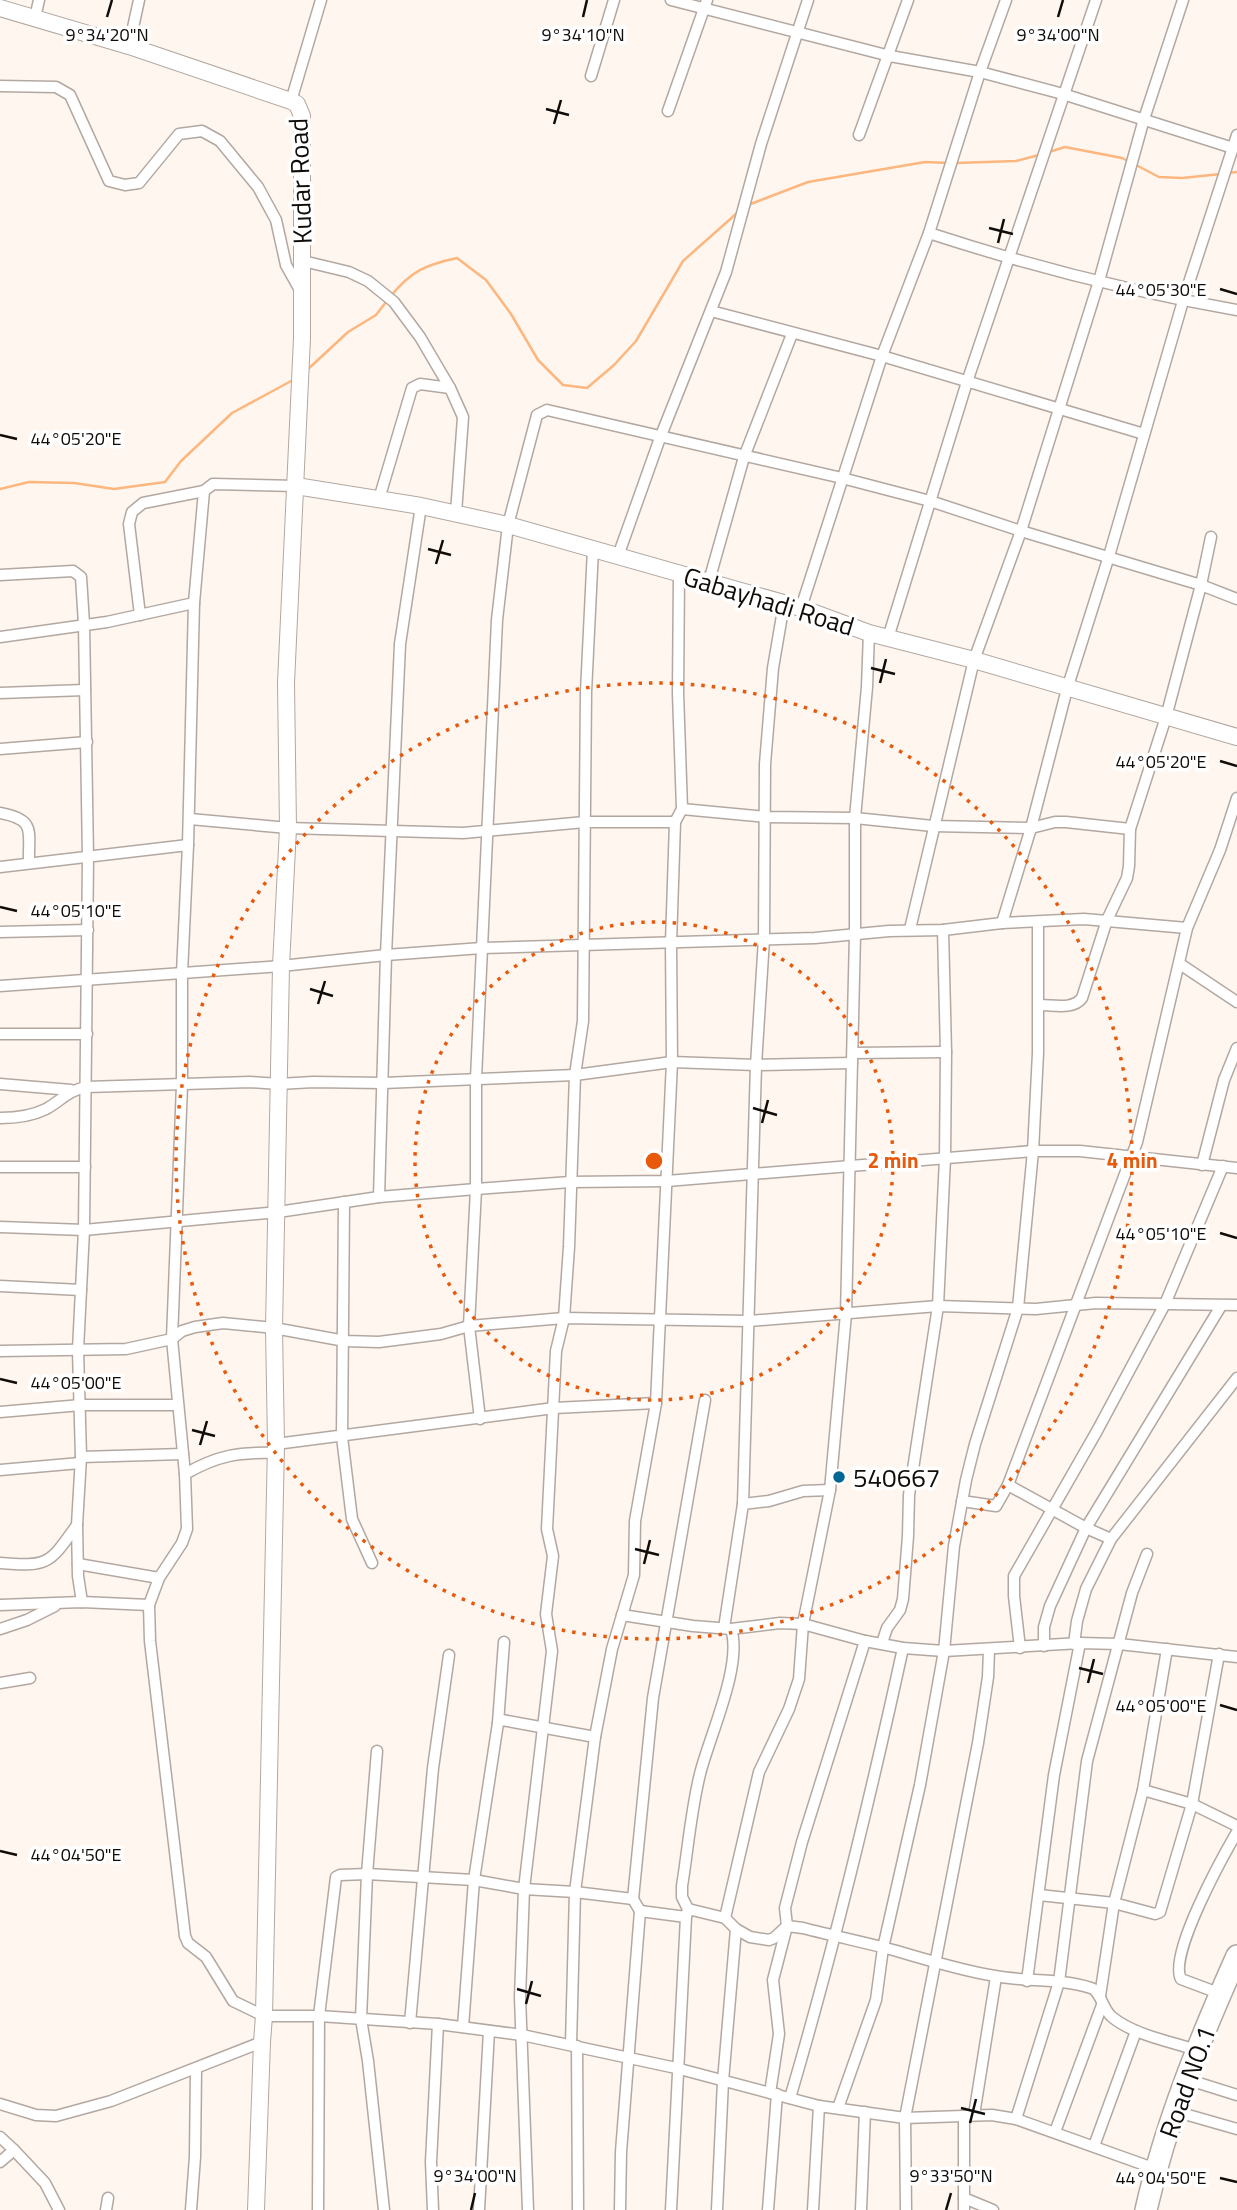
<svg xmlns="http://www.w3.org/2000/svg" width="1237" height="2210" viewBox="0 0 1237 2210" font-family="'Titillium Web',sans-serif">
<rect width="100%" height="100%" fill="#fff6ef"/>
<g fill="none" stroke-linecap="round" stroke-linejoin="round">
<g stroke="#fdb77e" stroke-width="2.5">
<polyline points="1049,152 1065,147 1122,158 1130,162"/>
<polyline points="956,163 1016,161 1039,155"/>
<polyline points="1136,165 1159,177 1182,178 1221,174"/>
<polyline points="1228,173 1237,172"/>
<polyline points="748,205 808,182 925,162 949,163"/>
<path d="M390 297C411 271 425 265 457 258L486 280 511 314 538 360 563 385 587 388 614 365 636 341 683 261 737 213"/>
<polyline points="307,370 348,332 376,315 386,302"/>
<polyline points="0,489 29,482 74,483 114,489 165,482 181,461 232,413 293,380"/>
</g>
<g stroke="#b3a8a1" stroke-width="13">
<g id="street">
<polyline points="671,0 890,56 980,72 1063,94 1233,148"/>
<polyline points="35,18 39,0"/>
<polyline points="129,46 139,0"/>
<polyline points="591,76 614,0"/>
<polyline points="0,86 56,87 70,95 109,181 125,185 139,183 179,134 202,131 220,141 258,187 276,220 286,265 300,290"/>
<polyline points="291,101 321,0"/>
<polyline points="668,111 707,0"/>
<polyline points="859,135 908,0"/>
<path d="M929 233C1030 266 1132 292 1237 310"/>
<polyline points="303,261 349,272 368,281 394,302 420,337 450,388 463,417 456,513"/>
<polyline points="711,311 882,356 1144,434"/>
<polyline points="379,499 412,388 420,384 450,388"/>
<polyline points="618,556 660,438 726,272 761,144 808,0"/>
<polyline points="0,575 73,571 81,577 84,624 88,857 84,1230 78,1350 81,1457 77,1525 78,1576 82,1602"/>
<polyline points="709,581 744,457 792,334"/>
<polyline points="801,608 882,356 929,233 980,72 1006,0"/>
<polyline points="140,615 129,524 132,512 143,503 204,491"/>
<polyline points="0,637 107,622 194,603"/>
<polyline points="888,638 967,382 1096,0"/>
<polyline points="0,693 85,690"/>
<polyline points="0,749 87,742"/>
<polyline points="682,809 767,817 855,818 933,826 1031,828 1055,822 1066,822 1130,829"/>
<path d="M0 813C37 820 28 831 29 863"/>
<polyline points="190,819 288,828 463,833 585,822 675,822"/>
<polyline points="188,845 194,603 204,491 213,484 296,486"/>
<polyline points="0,867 188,845 182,973 182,1085 172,1339 185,1474 187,1529 182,1543 159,1578 149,1605 150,1641 185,1936 188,1943 206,1957 233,2001 264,2016 319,2016 438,2024 522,2035 676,2068 819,2106 905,2118 992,2115 1016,2119 1156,2169"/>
<polyline points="1002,923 1031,828 1067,689 1109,556 1183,301 1237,135"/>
<polyline points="910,929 974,660 1021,531 1099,281 1144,119 1183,0"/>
<polyline points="0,932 88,930"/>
<polyline points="1180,964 1237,1002"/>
<polyline points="0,986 281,966 386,955 482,948 815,938 889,931 943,930 1002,923 1084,919 1187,928"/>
<path d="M1040 1005C1054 1005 1073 1010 1082 998L1107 920 1127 878 1129 866 1130 829 1166 717 1201 585 1211 537"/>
<polyline points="0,1034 87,1034"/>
<polyline points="853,1053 946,1052"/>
<polyline points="0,1084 71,1090"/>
<path d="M0 1118C15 1118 32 1116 46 1109 62 1100 67 1091 86 1087L250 1082 279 1084 313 1082 383 1083 575 1075 672 1062 756 1065 852 1063"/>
<polyline points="1202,1165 1224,1080 1237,1048"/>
<polyline points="0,1167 85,1167"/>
<polyline points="379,1197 386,955 400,644 421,506"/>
<polyline points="344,1202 342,1437 352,1519 372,1563"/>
<polyline points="0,1227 84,1230 278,1212 379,1197 476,1189 570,1182 667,1181 1033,1151 1080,1151 1237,1168"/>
<polyline points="0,1286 81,1290"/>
<polyline points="0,1351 126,1349 172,1339 182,1331 195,1327 223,1323 274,1328 345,1341 379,1342 441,1334 469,1326 564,1318 749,1321 938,1306 1036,1309 1096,1303 1237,1305"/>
<polyline points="0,1412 81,1405 177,1405"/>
<polyline points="480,1419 469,1326 476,1189 476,1079 497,620 508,525 537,415 547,410 842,478 930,501 1021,531 1201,585 1237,599"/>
<polyline points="276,1444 554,1408 656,1403"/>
<polyline points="81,1457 183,1454"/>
<polyline points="0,1470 80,1463"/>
<path d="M185 1474C218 1455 239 1452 276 1453"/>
<polyline points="1008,1485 1086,1528 1111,1539"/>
<polyline points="962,1501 996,1506 1008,1485 1137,1142 1187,928 1220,850 1237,798"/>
<polyline points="743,1504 769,1501 803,1491 830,1490"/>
<path d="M0 1563C49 1567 49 1564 77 1525"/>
<polyline points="78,1564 159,1578"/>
<polyline points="0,1605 82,1602 149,1605"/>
<polyline points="622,1615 693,1626 731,1629 780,1623 803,1624 865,1641 903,1648 944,1651 1080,1643 1119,1644 1237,1657"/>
<polyline points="724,1628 743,1504 756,1065 764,939 765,764 773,668 784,604"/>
<polyline points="0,1629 27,1620 55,1606"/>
<polyline points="882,1643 887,1628 900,1610 903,1599 908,1536 909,1495 938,1306 945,1158 946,1052 943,930"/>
<polyline points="1074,1644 1077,1621 1086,1589 1111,1539 1237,1378"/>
<polyline points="1044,1646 1044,1627 1050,1606 1086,1528 1221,1306"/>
<polyline points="1020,1648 1014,1596 1014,1576 1097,1431 1165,1304 1223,1166"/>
<polyline points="0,1683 30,1678"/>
<polyline points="498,1723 504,1642"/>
<polyline points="377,1751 367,1874 361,2019 368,2061 384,2210"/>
<polyline points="1143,1790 1192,1804 1237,1826"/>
<polyline points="1039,1895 1114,1903 1155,1914 1160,1912 1192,1804 1219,1654"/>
<path d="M688 1909 725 1918 736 1929 750 1937 769 1940 774 1938 787 1926 803 1928C830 1935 858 1941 886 1948 922 1958 958 1970 995 1976 1026 1982 1060 1978 1091 1988 1101 1991 1102 2009 1112 2017 1134 2035 1169 2041 1196 2050"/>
<polyline points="640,1911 686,1917"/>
<polyline points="725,1918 759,1772 789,1709 799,1679 803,1624 830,1490 846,1314 855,935 855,818 867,687 869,633"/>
<polyline points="1027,1981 1054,1775 1080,1643"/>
<path d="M1221 1994 1181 1979C1168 1955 1223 1856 1237 1832"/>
<polyline points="1100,1996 1114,1903 1143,1790 1167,1649"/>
<polyline points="410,2023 433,1768 449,1655"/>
<polyline points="463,2027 474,1880 498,1723 502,1720 595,1737"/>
<polyline points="571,2044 575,1892 595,1737 612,1649 634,1575 635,1521 656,1403 672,1062 671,943 675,822 682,809 678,693 679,574"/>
<polyline points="577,2046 578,2210"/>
<polyline points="1186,2079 1237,2095"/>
<polyline points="770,2093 779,2034 773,1980 787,1926 785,1908 802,1842 865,1641"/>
<path d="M790 2098C834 1949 870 1799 903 1648"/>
<polyline points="0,2104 36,2115 56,2116 111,2101 262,2042"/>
<polyline points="838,2108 876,2000 883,1948 920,1785 944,1651 954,1546 966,1480 975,1444 1018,1308 1033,1151 1038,1053 1038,922"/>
<polyline points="1174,2111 1237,2129"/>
<polyline points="974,2115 996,1977"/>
<polyline points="1016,2119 1059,1982 1087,1761 1132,1593 1147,1554"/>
<polyline points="1055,2132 1102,2005"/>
<polyline points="0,2137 14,2150 0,2162"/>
<polyline points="1094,2146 1136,2031"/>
<polyline points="14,2150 45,2183 59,2210"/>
<polyline points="964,2198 993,2210"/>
<polyline points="106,2210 108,2198"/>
<polyline points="191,2210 195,2157 196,2069"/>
<polyline points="318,2210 319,2016 336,1877 340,1875 367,1874 474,1880 524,1889 575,1892 633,1899"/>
<polyline points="433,2210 431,2162 438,2024"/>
<polyline points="479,2210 489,2031"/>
<polyline points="528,2210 520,1997 524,1889 552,1651 546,1614 553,1556 547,1529 556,1351 564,1318 569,1247 575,1075 583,1021 586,692 593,549"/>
<polyline points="620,2210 621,2152 640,1911 633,1899 653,1698 705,1400"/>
<path d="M671 2210 686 1917 688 1909 682 1897V1886C688 1849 691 1810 700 1774 709 1737 743 1665 731 1629"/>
<polyline points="717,2210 723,2081 736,1929"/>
<polyline points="768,2210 777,2094"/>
<polyline points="813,2210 819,2106"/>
<polyline points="861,2210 865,2112"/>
<polyline points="906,2210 905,2118 978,1743 988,1677 989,1650"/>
<polyline points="964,2210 964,2116"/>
</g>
</g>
<g stroke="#b3a8a1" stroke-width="18">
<g id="secondary">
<polyline points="0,8 129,46 291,101 297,104 302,116 302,338 286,683 288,828 281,966 274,1328 276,1444 264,2016 262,2042 256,2210"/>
<polyline points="296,486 421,506 508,525 801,608 869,633 974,660 1237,737"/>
</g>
</g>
<g stroke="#b3a8a1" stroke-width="24">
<path id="highway" d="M1146 2210C1166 2122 1200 2039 1237 1956"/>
</g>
<use href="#street" stroke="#fff" stroke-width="10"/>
<use href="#secondary" stroke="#fff" stroke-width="16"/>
<use href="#highway" stroke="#fff" stroke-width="21"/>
</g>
<path fill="none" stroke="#100c0a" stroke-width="2.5" d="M107 17 112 0M583 17 587 0M1058 17 1063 0M546 109 569 115M554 124 561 100M989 228 1013 234M998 243 1004 219M1220 289 1237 294M0 435 17 439M428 549 451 555M436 564 443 540M871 668 895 674M880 683 886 659M1220 761 1237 766M0 907 17 911M310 989 333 996M318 1004 325 981M753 1108 777 1115M762 1123 768 1100M1220 1233 1237 1238M0 1379 17 1383M192 1430 215 1436M200 1445 207 1421M635 1549 659 1555M644 1564 650 1540M1079 1668 1103 1674M1088 1683 1094 1659M1220 1705 1237 1710M0 1851 17 1855M517 1989 541 1996M526 2004 532 1981M961 2108 985 2114M970 2123 976 2099M1220 2178 1237 2182M471 2210 475 2193M946 2210 951 2193"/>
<g fill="none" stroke="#e8590c" stroke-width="3.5" stroke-dasharray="3.5 7">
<circle cx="654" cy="1161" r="239"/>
<circle cx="654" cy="1161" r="478"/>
</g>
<circle fill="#026594" stroke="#fff" stroke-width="2.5" cx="839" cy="1477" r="7"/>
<g text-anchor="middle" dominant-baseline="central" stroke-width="7" stroke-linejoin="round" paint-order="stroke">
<g font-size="26" fill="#100c0a" stroke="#fff">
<text transform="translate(300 181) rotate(-92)">Kudar Road</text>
<text transform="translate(769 601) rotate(17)">Gabayhadi Road</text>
<text transform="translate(1187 2082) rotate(-70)">Road NO.1</text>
</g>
<g font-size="26" fill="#100c0a" stroke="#fff" text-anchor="start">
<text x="853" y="1477">540667</text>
</g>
</g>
<g font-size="18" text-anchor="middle" fill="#100c0a" stroke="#fff" stroke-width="7" stroke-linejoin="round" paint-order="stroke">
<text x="583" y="41">9°34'10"N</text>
<text x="107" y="41">9°34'20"N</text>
<text x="1058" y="41">9°34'00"N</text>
<text x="1161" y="296">44°05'30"E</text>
<text x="76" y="445">44°05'20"E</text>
<text x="1161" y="768">44°05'20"E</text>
<text x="76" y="917">44°05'10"E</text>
<text x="1161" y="1240">44°05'10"E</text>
<text x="76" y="1389">44°05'00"E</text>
<text x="1161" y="1712">44°05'00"E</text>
<text x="76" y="1861">44°04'50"E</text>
<text x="475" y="2182">9°34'00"N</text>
<text x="951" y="2182">9°33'50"N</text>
<text x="1161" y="2184">44°04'50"E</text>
</g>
<circle cx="654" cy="1161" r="10" fill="#e8590c" stroke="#fff" stroke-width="3.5"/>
<g font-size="21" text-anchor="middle" font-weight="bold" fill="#e8590c" stroke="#fff" stroke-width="7" stroke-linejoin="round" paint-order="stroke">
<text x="893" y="1168">2 min</text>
<text x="1132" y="1168">4 min</text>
</g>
</svg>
